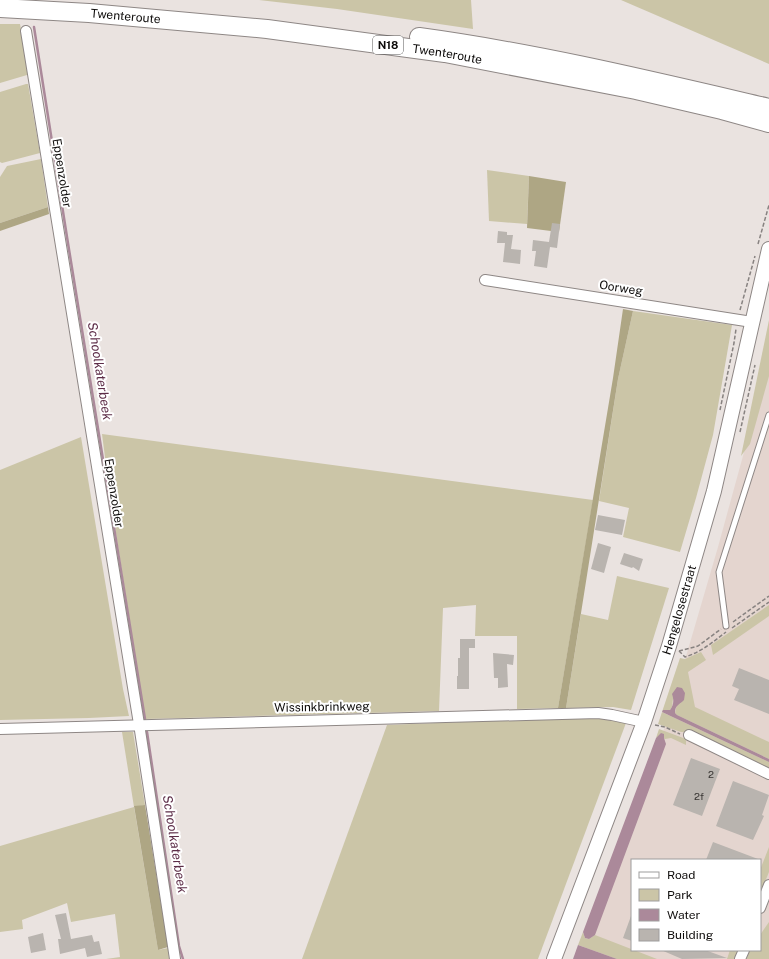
<svg xmlns="http://www.w3.org/2000/svg" width="769" height="959" viewBox="0 0 769 959" font-family="'Public Sans',sans-serif">
<rect width="100%" height="100%" fill="#eae3e0"/>
<polygon fill="#e4d5cf" points="769,361 769,933 760,950 760,860 632,860 632,950 760,950 756,959 580,959 668,718 718,547"/>
<g fill="#cbc5a7">
<polygon points="259,0 471,0 473,29 337,9"/>
<polygon points="621,0 769,0 769,64"/>
<polygon points="0,24 20,24 28,64 27,75 0,83"/>
<polygon points="26,84 28,84 40,153 2,163 0,162 0,92"/>
<polygon points="41,159 48,207 0,223 0,177 7,166"/>
<polygon points="487,170 529,176 527,224 489,221"/>
<polygon points="633,311 732,325 713,435 696,498 680,552 623,537 629,508 599,501 618,379"/>
<polygon points="769,320 769,376 750,444 741,456"/>
<polygon points="102,434 593,500 558,708 517,709 517,636 475,636 476,605 443,608 439,711 145,719 109,488"/>
<polygon points="81,437 123,689 129,716 89,718 0,720 0,470"/>
<polygon points="617,576 669,588 631,710 613,707 566,708 581,614 608,620"/>
<polygon points="769,605 769,616 713,655 711,645"/>
<polygon points="701,652 706,660 688,672 695,707 769,742 769,759 677,715 675,713 677,704 681,703 673,699 672,707 670,710 662,712 769,762 769,769 688,729 685,732 681,732 658,724 680,658 685,659"/>
<polygon points="603,716 626,723 538,959 302,959 387,725"/>
<polygon points="659,729 686,739 686,745 671,738 665,739 659,736 656,738"/>
<polygon points="122,732 133,732 145,805 134,807 158,950 168,948 169,959 106,959 120,957 115,914 71,922 67,903 22,920 23,929 0,932 0,846 134,807"/>
<polygon points="769,847 769,872 760,894 760,870"/>
<polygon points="769,922 769,959 746,959 750,950 760,950 760,935"/>
<polygon points="583,932 585,938 589,939 595,935 657,959 617,959 578,945"/>
<polygon points="730,950 739,950 735,959 727,959"/>
</g>
<g fill="#aea684">
<polygon points="529,176 566,182 559,232 527,228"/>
<polygon points="48,207 49,214 0,231 0,223"/>
<polygon points="623,309 633,311 618,379 566,708 558,708 613,378"/>
<polygon points="145,805 168,947 158,950 134,806"/>
</g>
<g fill="#ab899a">
<path d="M677 687 682 688 685 693 684 700C679 705 675 705 675 713L677 715 769 759V762L662 712 663 710H670C674 705 674 700 672 694Z"/>
<polygon points="661,733 664,734 664,738 666,744 595,935 589,939 585,938 583,932 656,738"/>
<polygon points="578,945 617,959 573,959"/>
</g>
<g fill="none" stroke-linecap="round" stroke-linejoin="round">
<g stroke="#ab899a" stroke-width="2.5">
<polyline points="34,27 67,237 145,719"/>
<polyline points="147,732 179,946 183,959"/>
</g>
</g>
<g fill="#b9b4af">
<polygon points="552,223 560,224 557,248 550,247 547,268 534,266 536,251 532,251 533,240 549,242"/>
<polygon points="498,231 507,232 507,235 513,235 511,249 521,250 520,264 503,262 505,243 497,243"/>
<polygon points="598,515 625,520 622,535 595,530"/>
<polygon points="598,543 611,547 604,573 591,569"/>
<polygon points="624,553 643,559 639,571 633,567 632,568 620,564"/>
<polygon points="460,639 475,639 475,648 469,648 469,689 457,689 457,676 458,676 458,658 460,658"/>
<polygon points="493,653 514,655 513,665 507,664 508,687 498,688 498,678 494,678"/>
<polygon points="739,668 769,680 769,714 734,700 739,689 732,686"/>
<polygon points="691,758 720,769 702,816 673,805"/>
<polygon points="733,781 769,795 762,815 764,816 753,840 716,826"/>
<polygon points="713,842 758,859 758,860 706,860"/>
<polygon points="66,913 71,939 92,935 94,942 99,941 102,954 87,957 85,948 60,954 58,939 61,939 55,915"/>
<polygon points="631,916 632,916 632,941 623,938"/>
<polygon points="43,933 46,950 31,953 28,937"/>
<polygon points="661,950 705,950 727,958 682,959"/>
</g>
<g fill="none" stroke-linecap="round" stroke-linejoin="round">
<g stroke="#8e8785" stroke-width="7">
<polyline id="lane" points="726,626 719,572 769,415"/>
</g>
<g stroke="#8e8785" stroke-width="12">
<g id="street">
<polyline points="26,31 139,724 175,959"/>
<polyline points="485,280 752,322"/>
<polyline points="0,729 598,713 612,715 644,722"/>
<polyline points="689,735 769,774"/>
<polyline points="760,908 769,885"/>
<polyline points="740,959 744,950"/>
</g>
</g>
<g stroke="#8e8785" stroke-width="16">
<g id="secondary">
<path id="s1" d="M554 959 644 722 669 646 714 491 769 249"/>
</g>
</g>
<g stroke="#8e8785" stroke-width="20">
<g id="highway">
<path id="s2" d="M0 8 89 13 267 29 445 53 636 90 722 110 769 123"/>
<path d="M419 37C537 53 653 81 769 108"/>
</g>
</g>
<g stroke="#878280" stroke-width="1.5" stroke-dasharray="4 2" stroke-linecap="butt">
<polyline points="758,244 769,205"/>
<polyline points="740,310 755,256"/>
<polyline points="720,410 734,343 736,329"/>
<polyline points="740,432 755,365"/>
<polyline points="733,622 769,596"/>
<polyline points="732,628 769,602"/>
<polyline points="679,651 698,646 721,629"/>
<path d="M679 651 685 657C701 652 713 642 726 632"/>
<polyline points="655,725 665,727 680,734"/>
</g>
<use href="#lane" stroke="#fff" stroke-width="5"/>
<use href="#street" stroke="#fff" stroke-width="10"/>
<use href="#secondary" stroke="#fff" stroke-width="14"/>
<use href="#highway" stroke="#fff" stroke-width="18"/>
</g>
<g text-anchor="middle" dominant-baseline="central" stroke-width="4" stroke-linejoin="round" paint-order="stroke">
<g font-size="10" fill="#383533">
<text x="711" y="774">2</text>
<text x="699" y="796">2f</text>
</g>
<rect fill="#fff" stroke="#565454" stroke-width="1" x="373" y="36" width="30" height="18" rx="3"/>
<g font-size="11" font-weight="bold" fill="#0d0b0a">
<text x="388" y="45">N18</text>
</g>
<g font-size="12" fill="#0d0b0a" stroke="#fff">
<text stroke="none"><textPath href="#s2" startOffset="126">Twenteroute</textPath></text>
<text stroke="none"><textPath href="#s2" startOffset="450">Twenteroute</textPath></text>
<text transform="translate(62 173) rotate(81)">Eppenzolder</text>
<text transform="translate(621 288) rotate(9)">Oorweg</text>
<text transform="translate(114 493) rotate(81)">Eppenzolder</text>
<text stroke="none"><textPath href="#s1" startOffset="371">Hengelosestraat</textPath></text>
<text transform="translate(322 707) rotate(-1)">Wissinkbrinkweg</text>
</g>
<g font-size="13" font-style="italic" fill="#5c2c47" stroke="#fff">
<text transform="translate(100 371) rotate(81)">Schoolkaterbeek</text>
<text transform="translate(175 844) rotate(81)">Schoolkaterbeek</text>
</g>
</g>
<rect x="631" y="859" width="130" height="92" fill="#ffffff" stroke="#9e9d9d"/>
<rect x="639" y="872" width="20" height="6" fill="#ffffff" stroke="#9e9d9d"/>
<text x="667" y="879" font-size="12" fill="#0d0b0a">Road</text>
<rect x="639" y="889" width="20" height="12" fill="#cbc5a7" stroke="#9e9d9d"/>
<text x="667" y="899" font-size="12" fill="#0d0b0a">Park</text>
<rect x="639" y="909" width="20" height="12" fill="#ab899a" stroke="#9e9d9d"/>
<text x="667" y="919" font-size="12" fill="#0d0b0a">Water</text>
<rect x="639" y="929" width="20" height="12" fill="#b9b4af" stroke="#9e9d9d"/>
<text x="667" y="939" font-size="12" fill="#0d0b0a">Building</text>
</svg>
